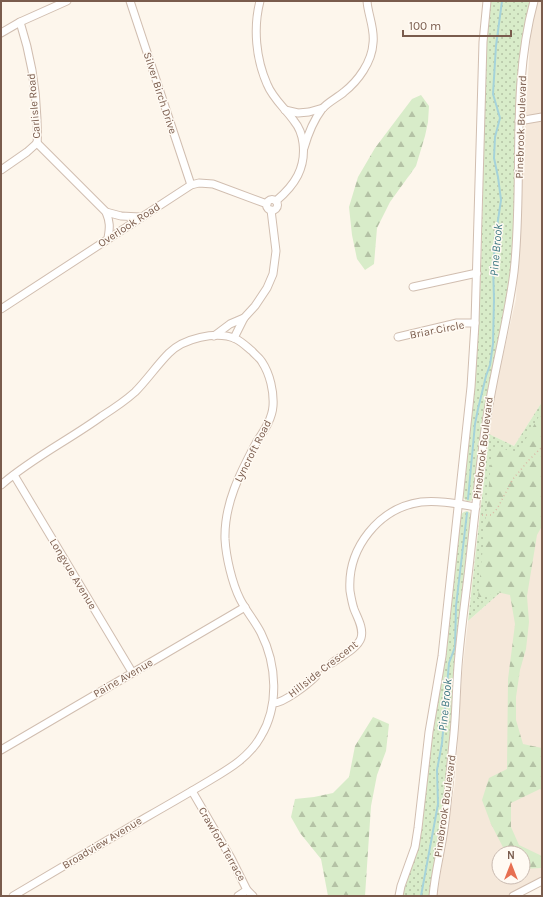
<svg xmlns="http://www.w3.org/2000/svg" width="543" height="897" viewBox="0 0 543 897" font-family="Karla,sans-serif">
<defs>
<pattern id="grass-dots" width="8" height="8" patternUnits="userSpaceOnUse"><rect width="8" height="8" fill="#d8ecc9"/><path d="M2 2h.1M6 6h.1" fill="none" stroke="#b4c2a5" stroke-width="1.8" stroke-linecap="round"/></pattern>
<pattern id="forest-firs" width="22" height="20" patternUnits="userSpaceOnUse"><rect width="22" height="20" fill="#d8ecc9"/><path d="M5 1l3.5 6h-7zM16 11l3.5 6h-7z" fill="#b4c2a5"/></pattern>
</defs>
<rect width="100%" height="100%" fill="#fdf6ec"/>
<g fill="#f5e8da" fill-rule="evenodd">
<polygon points="538,1 542,1 542,402 514,446 489,434 497,381 516,299 524,139 531,27"/>
<path d="M542 507V880L511 896H437L455 783 462 674 468 621 511 583ZM499 853H523V877H499Z"/>
</g>
<g fill="url(#grass-dots)">
<path d="M491 1H531L522 37 518 71 515 224 509 297 474 498C470 503 466 502 463 497L475 385 478 337 481 272 486 40Z"/>
<polygon points="542,402 542,507 511,583 468,621 489,434 514,446"/>
<polygon points="467,511 469,512 471,514 451,749 439,839 433,871 429,896 402,896 419,845 436,709 446,657 461,514 464,512"/>
</g>
<g fill="url(#forest-firs)">
<polygon points="421,95 429,106 428,122 425,136 416,166 390,202 377,228 374,264 365,270 357,259 352,235 349,207 358,177 375,148 412,99"/>
<polygon points="542,411 542,526 537,535 527,596 529,622 526,649 520,670 516,697 516,720 523,744 542,748 542,791 540,789 511,803 511,827 519,845 542,856 541,868 523,869 523,853 506,853 491,824 482,800 489,778 507,769 508,679 515,624 510,595 497,592 488,596 478,598 492,453 496,448 501,447 514,454 523,444"/>
<polygon points="373,717 389,724 386,751 377,775 371,806 365,896 328,896 321,859 300,833 291,817 295,799 314,797 333,793 349,777 355,746"/>
</g>
<g fill="none" stroke-linecap="round" stroke-linejoin="round">
<g stroke="#a5d3da" stroke-width="2">
<polyline points="468,499 475,424 478,409 486,376 490,365 493,344 494,299 493,265 498,220 501,200 498,177 494,158 495,137 500,118 493,94 496,46 502,1"/>
<polyline points="421,896 438,804 437,770 442,743 449,663 455,647 456,606 467,513"/>
</g>
<g stroke="#d1beb0" stroke-width="9">
<g id="minor">
<polyline points="130,1 191,185"/>
<path d="M260 1C253 28 256 59 267 84 273 99 285 108 294 121 299 127 302 135 303 143 306 168 295 185 276 201"/>
<path d="M20 22C30 53 36 86 37 119 37 127 38 135 37 143"/>
<polyline points="1,33 20,22 67,1"/>
<polyline points="285,110 298,113 309,112 323,108"/>
<polyline points="519,121 542,117"/>
<polyline points="37,143 106,212 121,216 140,217"/>
<path d="M304 148C308 134 313 121 322 109 328 102 337 98 344 92 358 81 372 62 373 43 375 29 368 15 367 1"/>
<polyline points="1,170 27,152 37,143"/>
<circle cx="272" cy="205" r="5.5"/>
<path d="M106 212C110 222 110 227 108 238"/>
<polyline points="413,287 477,273"/>
<polyline points="1,309 191,185 199,183 213,184 267,204"/>
<polyline points="214,336 230,324 244,318"/>
<polyline points="398,337 457,323 475,323"/>
<polyline points="234,338 244,318 255,306 267,288 273,274 276,251 271,210"/>
<polyline points="14,475 132,672"/>
<path d="M1 485C32 458 69 440 102 416 113 409 125 401 135 392 147 380 157 365 169 353 183 339 216 330 236 339 242 342 247 347 252 351 255 355 260 358 262 362 270 374 274 392 273 406 272 420 263 432 256 443 240 473 224 504 225 539 226 557 232 583 240 599 246 611 255 621 261 633 277 665 279 706 261 736 249 758 227 770 207 782 187 794 166 806 145 818 101 844 57 870 13 896"/>
<path d="M332 663C340 657 358 648 361 638 364 628 357 617 354 609 352 603 351 597 350 591 347 548 379 508 421 502 439 500 458 504 476 507"/>
<path d="M273 703C283 704 308 684 316 676"/>
<polyline points="1,750 245,607"/>
<polyline points="192,791 231,858 247,890 253,896"/>
<polyline points="238,896 247,890"/>
<polyline points="399,896 401,886 415,847 418,828 429,732 442,656 471,387 475,323 483,42 487,1"/>
<path d="M433 896C435 873 441 851 444 829 448 801 450 772 453 743 456 718 456 692 458 666 461 627 467 588 471 549 475 512 479 474 484 437 491 381 507 327 514 272 524 182 510 89 534 1"/>
<polyline points="513,896 542,881"/>
</g>
</g>
<g stroke="#d9b8a5" stroke-width="1.5" stroke-dasharray="1 3" stroke-linecap="butt">
<polyline points="482,515 491,515 497,509 513,479 529,460 542,447"/>
<polyline points="321,672 327,667"/>
</g>
<use href="#minor" stroke="#fff" stroke-width="7"/>
</g>
<g text-anchor="middle" dominant-baseline="central" stroke-width="3" stroke-linejoin="round" paint-order="stroke">
<g font-size="11" fill="#7a5c4d" stroke="#fffaf3">
<text transform="translate(160 93) rotate(72)">Silver Birch Drive</text>
<text transform="translate(34 106) rotate(-95)">Carlisle Road</text>
<text transform="translate(521 127) rotate(-88)">Pinebrook Boulevard</text>
<text transform="translate(129 225) rotate(-33)">Overlook Road</text>
<text transform="translate(437 330) rotate(-11)">Briar Circle</text>
<text transform="translate(483 448) rotate(-83)">Pinebrook Boulevard</text>
<text transform="translate(253 451) rotate(-63)">Lyncroft Road</text>
<text transform="translate(73 574) rotate(59)">Longvue Avenue</text>
<text transform="translate(323 669) rotate(-38)">Hillside Crescent</text>
<text transform="translate(123 678) rotate(-30)">Paine Avenue</text>
<text transform="translate(445 806) rotate(-82)">Pinebrook Boulevard</text>
<text transform="translate(102 843) rotate(-31)">Broadview Avenue</text>
<text transform="translate(222 844) rotate(60)">Crawford Terrace</text>
</g>
<g font-size="12" font-style="italic" fill="#437c86" stroke="#fffaf3">
<text transform="translate(496 250) rotate(-85)">Pine Brook</text>
<text transform="translate(445 705) rotate(-84)">Pine Brook</text>
</g>
</g>
<rect width="543" height="897" fill="none" stroke="#7a5c4d" stroke-width="4"/>
<g transform="translate(511 865)"><circle r="19" fill="#fffaf3" stroke="#cabbb1"/>
<path d="M0-3L7 15L0 10L-7 15Z" fill="#e76f51"/>
<text y="-6" font-size="11" font-weight="bold" text-anchor="middle" fill="#7a5c4d">N</text>
</g>
<path d="M403 30v6h108v-6" fill="none" stroke="#7a5c4d" stroke-width="2"/>
<text x="409" y="30" font-size="12" fill="#7a5c4d" stroke="#fffaf3" stroke-width="3" paint-order="stroke">100 m</text>
</svg>
